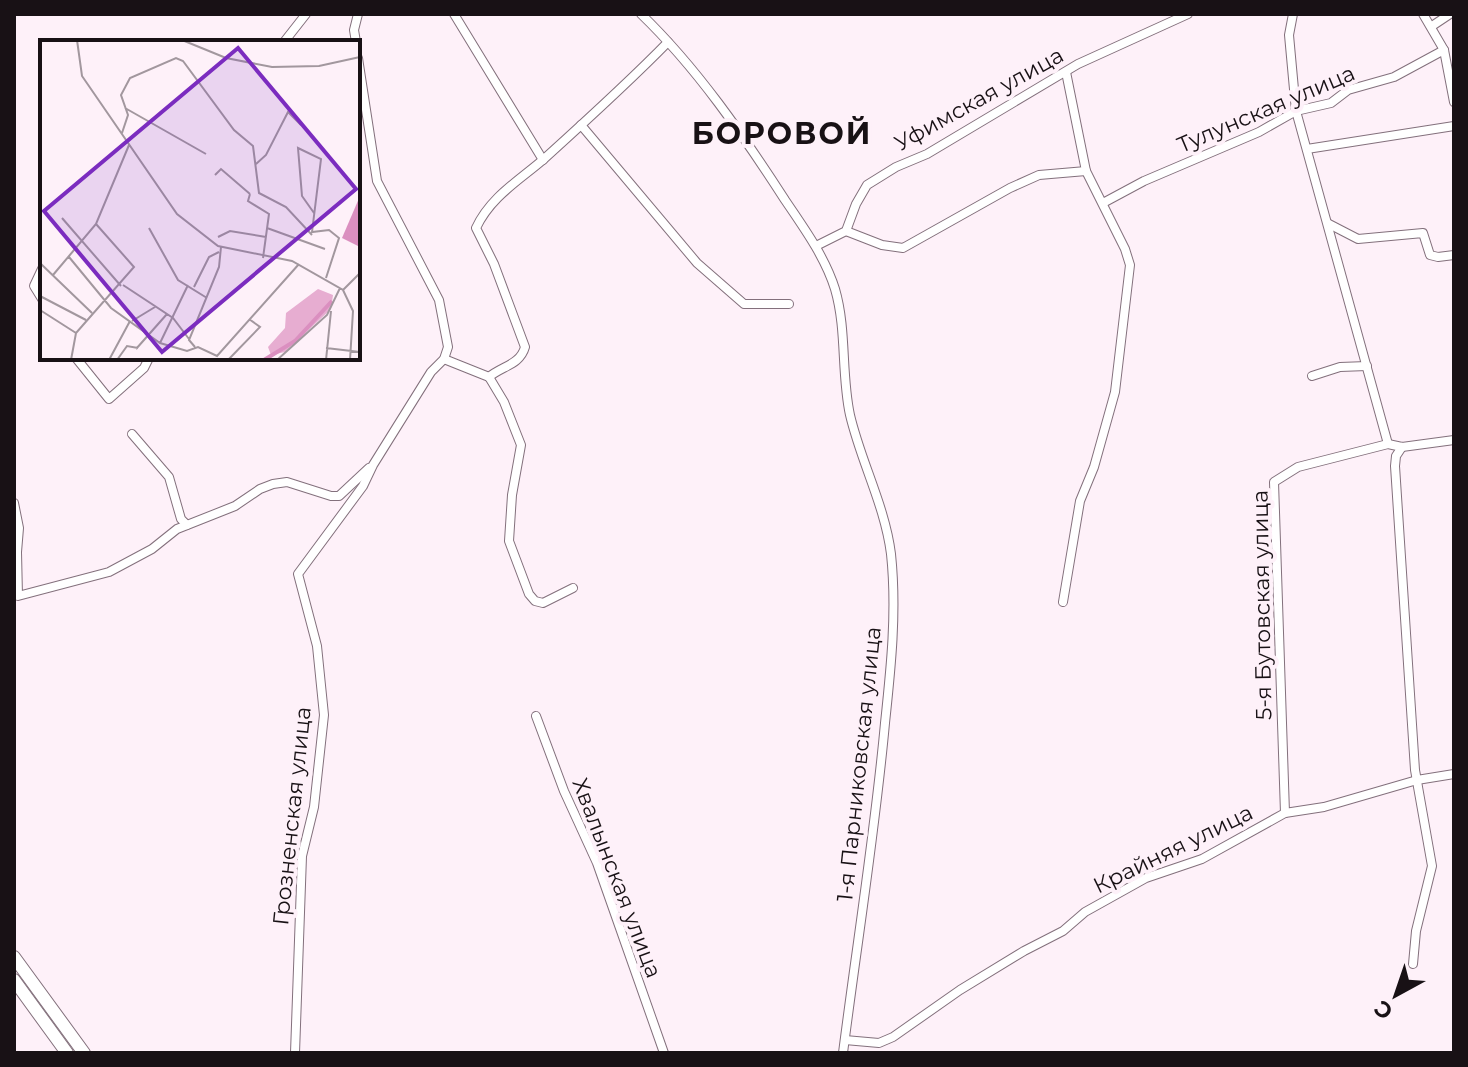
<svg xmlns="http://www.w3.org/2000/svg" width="1468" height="1067" viewBox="0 0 1468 1067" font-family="Montserrat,sans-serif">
<rect width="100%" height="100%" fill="#fef1f9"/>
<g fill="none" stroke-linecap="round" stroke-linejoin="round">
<g stroke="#83707c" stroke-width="10">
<g id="minor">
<polyline points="454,14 543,160"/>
<path d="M641 14C697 68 743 135 785 200 804 228 825 257 835 289 847 330 841 374 850 415 861 462 885 506 891 554 897 611 891 667 885 723 875 833 857 943 843 1053"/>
<polyline points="1293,14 1289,35 1296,111 1388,444"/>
<polyline points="1423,14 1444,50 1454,102"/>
<polyline points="1432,26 1450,14"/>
<polyline points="284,42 306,14"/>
<polyline points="356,42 354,30 358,14"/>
<polyline points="581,125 697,263 744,304 789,304"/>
<polyline points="1307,149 1454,126"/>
<polyline points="1103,203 1144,181 1259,132 1296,111 1331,103 1348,90 1394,77 1444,50"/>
<polyline points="1329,224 1358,239 1423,233 1430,255 1438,257 1454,255"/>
<polyline points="846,231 882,245 903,248 1010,188 1039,175 1086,171"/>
<polyline points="816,246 846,231 856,204 867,185 896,167 927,154 1078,64 1188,14"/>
<polyline points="42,269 34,286 42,299"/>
<polyline points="76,358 109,399 144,368 149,358"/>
<polyline points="444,359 489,377"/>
<polyline points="1312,376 1340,367 1367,366"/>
<path d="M489 377C502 366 520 365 525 347L494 264 476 228C491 196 520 180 545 158 587 120 629 82 668 42"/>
<polyline points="489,377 504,402 521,445 512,495 509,541 529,594 535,601 543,603 573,588"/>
<polyline points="132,434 169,477 181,519 187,525"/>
<polyline points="1402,447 1396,456 1395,466 1415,770 1432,866 1416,931 1413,964"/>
<polyline points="14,503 19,528 17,552 18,596 109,572 152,549 177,529 235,506 260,489 273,484 287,482 331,496 339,496 369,468"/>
<polyline points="1063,602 1080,501 1094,467 1115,392 1130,265 1125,249 1086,171 1066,72"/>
<polyline points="536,716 564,791 597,863 664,1053"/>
<polyline points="1285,813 1274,482 1298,467 1388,444 1402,447 1454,440"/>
<polyline points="845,1040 879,1043 893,1037 960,990 1024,951 1063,931 1085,912 1146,878 1202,859 1285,813 1324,807 1417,780 1454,774"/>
<polyline points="295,1053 302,856 314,807 324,715 317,646 298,574 363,486 373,465 431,372 444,359 448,347 439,300 377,181 358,58"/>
</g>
</g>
<g stroke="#83707c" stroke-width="14">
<g id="highway">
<polyline points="14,957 84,1053"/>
<polyline points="14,980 67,1053"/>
</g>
</g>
<use href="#minor" stroke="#fff" stroke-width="8"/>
<use href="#highway" stroke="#fff" stroke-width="12"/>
</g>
<g text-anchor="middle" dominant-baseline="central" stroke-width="8" stroke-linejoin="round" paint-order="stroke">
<g font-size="22" fill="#181115" stroke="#fef1f9">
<text transform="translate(979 99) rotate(-29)">Уфимская улица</text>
<text transform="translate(1266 109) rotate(-23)">Тулунская улица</text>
<text transform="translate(1262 605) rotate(-91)">5-я Бутовская улица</text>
<text transform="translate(859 764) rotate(-84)">1-я Парниковская улица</text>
<text transform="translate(292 816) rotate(-84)">Грозненская улица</text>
<text transform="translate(1173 849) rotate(-26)">Крайняя улица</text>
<text transform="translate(617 878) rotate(69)">Хвалынская улица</text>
</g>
<g font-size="30" font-weight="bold" letter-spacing="2" fill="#181115" stroke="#fef1f9">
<text x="782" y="133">БОРОВОЙ</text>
</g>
</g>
<g transform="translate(40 40)">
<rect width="320" height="320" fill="#fef1f9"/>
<path d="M278 249 293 255 291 269 245 312 231 315 228 307 245 288 246 273Z" fill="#e7add1"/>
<path d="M320 156V207L302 198Z" fill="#db8fc0"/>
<path fill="none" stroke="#db8fc0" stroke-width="4" d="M224 320 255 301 292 261"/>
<path fill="none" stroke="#a2979e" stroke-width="2" d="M37 0 42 36 137 174 178 206 252 221 303 250 313 271 310 320M142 0 186 18 232 27 279 26 320 17M85 68 166 114M82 93 88 75 81 55 90 38 136 18 143 21 194 90 213 106 219 153 246 167 272 195M216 124 226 115 248 72 261 85M175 135 181 129 210 154M210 154 208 161 229 174 223 218M274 173 262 156 258 108 281 119 272 192 289 190 299 198 286 238M22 178 81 246M109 188 138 240 167 258M227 188 285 209M178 197 190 191 226 197M29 217 71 268 120 303 147 311 158 307 177 316 259 224M0 223 52 273M13 235 56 184 89 105M83 245 133 278 149 299M154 247 169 217 179 212M303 250 320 233M0 256 46 280M0 270 36 293M92 281 115 267M120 303 148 245M155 307 149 300 179 227 181 207M286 308 320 312M96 309 127 274M31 320 36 293 94 227 56 184M69 320 90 281M77 320 87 306 98 308M188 320 220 287 209 279M237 320 287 275 300 248M286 320 291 271"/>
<path fill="#7b2cbf" fill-opacity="0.15" stroke="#7b2cbf" stroke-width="4" d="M198 8 316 149 122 312 4 171Z"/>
<rect width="320" height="320" fill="none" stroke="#181115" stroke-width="4"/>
</g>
<rect width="1468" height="1067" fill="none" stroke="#181115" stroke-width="32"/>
<g transform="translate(1396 995) rotate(220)" stroke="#fef1f9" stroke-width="6" paint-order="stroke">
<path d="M0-6L14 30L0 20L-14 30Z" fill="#181115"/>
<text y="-12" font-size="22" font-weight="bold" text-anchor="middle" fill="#181115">С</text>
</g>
</svg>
